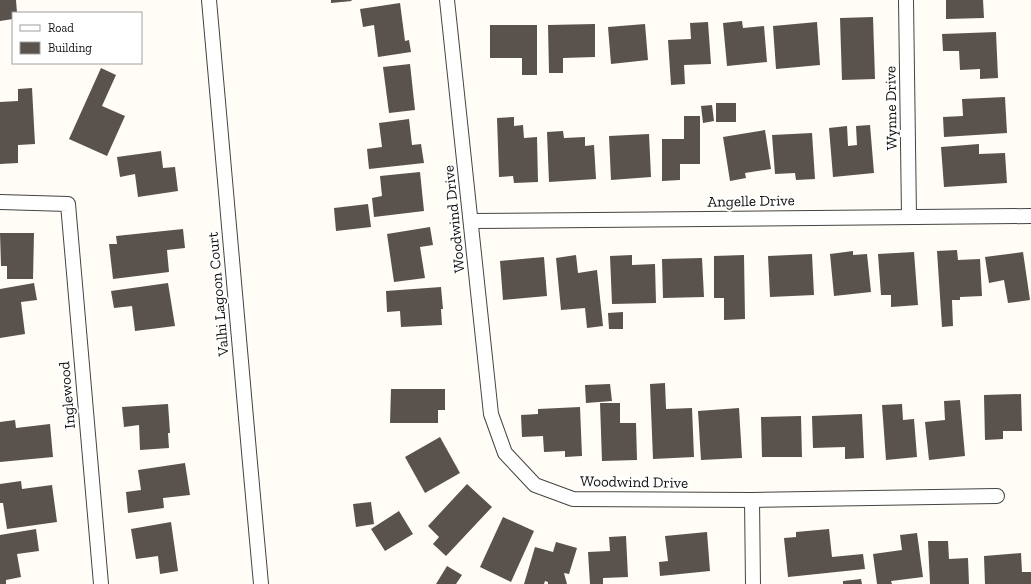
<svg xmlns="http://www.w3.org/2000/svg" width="1031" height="584" viewBox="0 0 1031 584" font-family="'Zilla Slab',serif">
<rect width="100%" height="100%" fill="#fffdf5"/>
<g fill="#5a524c">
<polygon points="0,0 16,0 17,13 13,13 13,19 0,21"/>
<polygon points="331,0 351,0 352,1 331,3"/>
<polygon points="946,0 983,0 984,18 946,19"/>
<polygon points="400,3 405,41 409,40 411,52 378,57 374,25 363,27 360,9"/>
<polygon points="873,17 875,79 842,80 840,18"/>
<polygon points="742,21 743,28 764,26 767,62 727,66 723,23"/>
<polygon points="708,22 711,64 684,65 685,84 671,85 668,40 691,39 690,23"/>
<polygon points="817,22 820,65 776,69 773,26"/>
<polygon points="595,24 595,57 563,58 563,73 549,73 548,25"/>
<polygon points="645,24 648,60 611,64 608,27"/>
<polygon points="490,25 537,25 537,75 522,75 522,58 490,58"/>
<polygon points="996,32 998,78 980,79 980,69 960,70 959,51 943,51 942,34"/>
<polygon points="410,64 415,110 389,113 383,67"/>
<polygon points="101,68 116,75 102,106 125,116 107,156 69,139"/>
<polygon points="32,88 35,144 18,145 18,163 0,164 0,102 18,101 18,89"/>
<polygon points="1005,97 1007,133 944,137 943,117 963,116 962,99"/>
<rect x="716" y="103" width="20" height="19"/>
<polygon points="712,105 714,121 703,123 701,106"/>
<polygon points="684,116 700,116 700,164 680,164 680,180 662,181 662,139 684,139"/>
<polygon points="514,117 514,126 523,125 524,138 537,137 538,182 514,183 513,176 499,177 497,118"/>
<polygon points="409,119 412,145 421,144 424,163 369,169 367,149 382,147 379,123"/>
<polygon points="870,125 874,173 833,177 829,128 847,126 848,146 857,145 856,126"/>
<polygon points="765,130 771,169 745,173 746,178 730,181 723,137"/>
<polygon points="563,131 564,138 585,137 585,146 594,145 596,179 549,182 547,132"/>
<polygon points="812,133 815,179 796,180 795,173 775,174 772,135"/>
<polygon points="649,134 651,177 611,180 609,136"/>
<polygon points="979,144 979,154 1005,153 1007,183 944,187 941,147"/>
<polygon points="161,151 163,168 175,167 178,191 138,197 135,174 120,177 117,157"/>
<polygon points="420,172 424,211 374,217 372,198 382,196 380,176"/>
<polygon points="368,204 371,227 336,231 334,208"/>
<polygon points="430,227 433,245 420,247 425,278 394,282 387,234"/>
<polygon points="183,229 185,248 167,250 169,272 113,279 109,244 117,244 116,236"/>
<polygon points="0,233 34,233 33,279 7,279 7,266 1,266"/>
<polygon points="957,250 958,260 980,259 982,296 960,297 960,300 952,300 953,326 942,327 937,251"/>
<polygon points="853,251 853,255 867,254 871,292 834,296 830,254"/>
<polygon points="914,252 918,305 891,307 891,295 881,295 878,254"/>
<polygon points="1023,252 1030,300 1008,303 1004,280 989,283 985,257"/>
<polygon points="812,254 814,295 770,297 768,256"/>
<polygon points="576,255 578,273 597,270 603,326 587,328 585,308 561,310 556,258"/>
<polygon points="632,255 632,265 655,264 656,303 612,304 610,256"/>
<polygon points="744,255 745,319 724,320 724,298 714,298 714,256"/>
<polygon points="544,257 547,296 503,300 500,261"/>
<polygon points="702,258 704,297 663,298 662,259"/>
<polygon points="34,283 37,300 21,302 25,334 0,338 0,289"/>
<polygon points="168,283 175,326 135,331 132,306 114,308 111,291"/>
<polygon points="441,287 443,309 441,309 442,325 401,327 400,311 387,312 386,291"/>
<polygon points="623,312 623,329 609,329 608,313"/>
<polygon points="665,383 666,409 692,408 694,457 653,459 650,384"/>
<polygon points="610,384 612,401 586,403 585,385"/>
<polygon points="391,389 445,389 445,410 438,410 438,423 390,423"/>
<polygon points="1021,394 1022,431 1003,431 1003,439 985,440 984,395"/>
<polygon points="960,400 965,456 929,460 925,422 945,420 944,401"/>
<polygon points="600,403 620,403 620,423 636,423 637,460 602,461"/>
<polygon points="168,404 170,433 168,433 169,448 140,450 139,425 124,427 122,407"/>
<polygon points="902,404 903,420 914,419 917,457 886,460 882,405"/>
<polygon points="580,407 582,456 565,457 565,451 544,452 543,436 522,437 521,415 538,414 538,409"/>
<polygon points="739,408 742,458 701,460 698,411"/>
<polygon points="862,414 864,458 845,459 845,447 813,448 812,416"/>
<polygon points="801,416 802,457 762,457 761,417"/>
<polygon points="15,420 16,428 50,424 53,457 0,462 0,422"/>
<polygon points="440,437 460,473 425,493 405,457"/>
<polygon points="185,463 190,495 163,498 164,508 128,513 126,492 141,490 138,470"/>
<polygon points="21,481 22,489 52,485 57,522 7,529 3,503 0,503 0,484"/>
<polygon points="467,484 492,507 446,556 433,544 439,537 428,526"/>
<polygon points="371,502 374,524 356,527 353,504"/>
<polygon points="399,511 413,534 385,551 371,529"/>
<polygon points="503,517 534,531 511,582 480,567"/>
<polygon points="171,522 178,571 160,574 158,556 136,559 131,529"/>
<polygon points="36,529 39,551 17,554 21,577 6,580 6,584 0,584 0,535"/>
<polygon points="829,529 832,557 863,554 865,569 788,577 784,538 796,537 796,532"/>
<polygon points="707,532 710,571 660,576 659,562 668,561 665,536"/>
<polygon points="917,533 923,577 891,581 892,584 877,584 873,554 902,550 900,535"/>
<polygon points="626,536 628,577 603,578 603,584 590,584 588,552 610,551 609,537"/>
<polygon points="928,541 948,541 949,559 968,558 969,584 930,584"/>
<polygon points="556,542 577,548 569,574 564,573 567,584 548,584 548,582 545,581 544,584 524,584 535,547 553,552"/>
<polygon points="1021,553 1022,572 1031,572 1031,584 985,584 984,556"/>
<polygon points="447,566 462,575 456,584 436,584"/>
<polygon points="861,579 862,584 843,584 843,581"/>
</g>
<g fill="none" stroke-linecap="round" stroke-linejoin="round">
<g stroke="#444" stroke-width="16">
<g id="minor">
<polyline points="209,0 250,463 261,584"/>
<polyline points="447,0 491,414 505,453 535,485 573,499 752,500 997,496"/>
<polyline points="906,0 909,216"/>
<polyline points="0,202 68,204 101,584"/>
<polyline points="471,221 1031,216"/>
<polyline points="752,500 753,584"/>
</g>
</g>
<use href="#minor" stroke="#fff" stroke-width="14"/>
</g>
<g text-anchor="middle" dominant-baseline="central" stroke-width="4" stroke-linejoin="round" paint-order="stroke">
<g font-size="15" fill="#111" stroke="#fff">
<text transform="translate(891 108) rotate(-91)">Wynne Drive</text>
<text transform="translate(751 201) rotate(-1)">Angelle Drive</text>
<text transform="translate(454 219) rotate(-96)">Woodwind Drive</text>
<text transform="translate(218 294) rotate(-95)">Valhi Lagoon Court</text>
<text transform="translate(67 395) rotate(-95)">Inglewood</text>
<text transform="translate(634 482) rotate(1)">Woodwind Drive</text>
</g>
</g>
<rect x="12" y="12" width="130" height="52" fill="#ffffff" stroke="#a0a0a0"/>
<rect x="20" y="25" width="20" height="6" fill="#ffffff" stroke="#a0a0a0"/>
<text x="48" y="32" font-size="12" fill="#111111">Road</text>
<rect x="20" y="42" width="20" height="12" fill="#5a524c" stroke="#a0a0a0"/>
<text x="48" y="52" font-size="12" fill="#111111">Building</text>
</svg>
